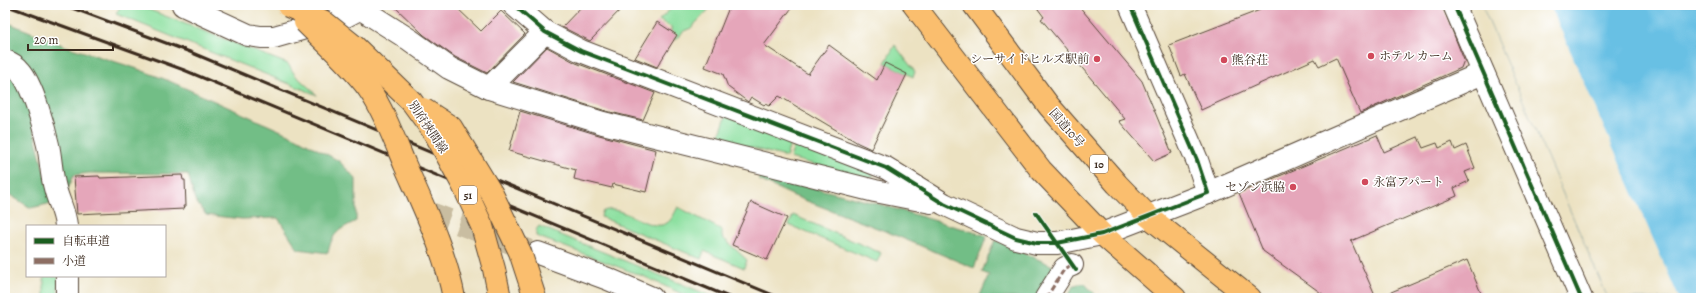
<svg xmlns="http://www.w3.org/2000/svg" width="1706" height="303" viewBox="0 0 1706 303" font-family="Alegreya,'Noto Serif JP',serif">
<rect width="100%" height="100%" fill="#fff"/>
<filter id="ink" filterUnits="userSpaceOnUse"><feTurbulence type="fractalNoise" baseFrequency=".025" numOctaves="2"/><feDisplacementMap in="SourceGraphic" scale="8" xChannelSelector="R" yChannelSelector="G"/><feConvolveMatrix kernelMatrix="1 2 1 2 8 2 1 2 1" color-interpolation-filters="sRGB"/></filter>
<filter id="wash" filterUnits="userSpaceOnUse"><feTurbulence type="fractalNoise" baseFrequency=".012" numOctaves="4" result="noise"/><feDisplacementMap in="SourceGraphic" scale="16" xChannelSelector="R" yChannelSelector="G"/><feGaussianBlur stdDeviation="0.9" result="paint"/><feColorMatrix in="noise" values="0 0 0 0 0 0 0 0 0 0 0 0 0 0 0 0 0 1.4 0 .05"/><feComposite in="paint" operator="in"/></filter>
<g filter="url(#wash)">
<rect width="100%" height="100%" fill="#ece2c2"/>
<g fill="#8de0a0" stroke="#64855f">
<polygon points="121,5 137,5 288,64 295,75 317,95 116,14"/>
<polygon points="675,5 713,5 691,28 684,31 675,40 668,36 672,28 659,20"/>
<polygon points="895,45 915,72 913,77 885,63"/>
<polygon points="727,114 792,139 786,157 718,139"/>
<polygon points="796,140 874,175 869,179 790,158"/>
<path d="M678 207 722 230V237L747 260 744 268 704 251 701 259 601 217 602 212C619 201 650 234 667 223 672 220 675 212 678 207Z"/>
<polygon points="793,215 881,253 877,262 789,225"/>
<polygon points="539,226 716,298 691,298 645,277 536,236 536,230"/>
<rect x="44" y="276" width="14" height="22"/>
</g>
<g fill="#72be86" stroke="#567452">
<path d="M6 22 65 46 135 68 167 80 297 138 339 161 356 179V221C338 230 332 233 328 253L298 249 278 218 242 219 206 215 195 200 188 174 89 173 74 175 65 196 5 55Z"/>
<polygon points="5,68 23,88 52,203 31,208 5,192"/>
<polygon points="760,174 882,205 987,236 974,268 890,233 794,196 759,180"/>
<polygon points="995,240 1053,266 1040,298 979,298 989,275 982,272"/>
<polygon points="1078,284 1085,284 1099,298 1068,298 1073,286"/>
</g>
<polygon fill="#67c0e4" stroke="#517581" points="1482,5 1701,5 1701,298 1608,298"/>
<polygon fill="#ece2c2" points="1482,5 1550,5 1679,298 1608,298"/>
<g id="blocks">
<g fill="#e5a6ba">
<polygon points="393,5 454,5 481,31 501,11 525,34 487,73 455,57 424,35"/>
<polygon points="583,5 625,5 590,41 562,27"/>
<polygon points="730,5 794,5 764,45 808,74 829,45 877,80 885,63 907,74 871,149 858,143 779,96 769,106 765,104 764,105 751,97 748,102 728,87 723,74 705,67"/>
<polygon points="1035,5 1078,5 1142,81 1172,153 1154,161 1119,121 1125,119 1041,19 1044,17"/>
<polygon points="1258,5 1442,5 1464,60 1461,68 1360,113 1336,58 1319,66 1315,59 1201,110 1185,74 1181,76 1169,45 1260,10"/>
<polygon points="657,22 677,35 657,67 635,58"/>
<polygon points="547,47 576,63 655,93 643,120 606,111 513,82"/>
<polygon points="520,111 599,135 656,150 646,192 613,184 612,188 574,179 576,170 509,151"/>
<polygon points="1377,135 1384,152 1418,137 1423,148 1437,143 1439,148 1452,142 1455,150 1466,145 1475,168 1465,172 1469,181 1454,188 1457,196 1351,241 1376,298 1328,298 1263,251 1239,193"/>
<polygon points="182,175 183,180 185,180 186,206 183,206 184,209 77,214 74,177 99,176 100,178"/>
<polygon points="751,202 787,218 767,260 732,245"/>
<polygon points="1467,260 1483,298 1377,298"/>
</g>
</g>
</g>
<g filter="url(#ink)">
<use href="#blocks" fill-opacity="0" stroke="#564637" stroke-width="1"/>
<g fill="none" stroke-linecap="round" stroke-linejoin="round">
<polyline stroke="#c9bda1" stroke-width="22" stroke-dasharray="22 11" stroke-linecap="butt" points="428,212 529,250"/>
<g stroke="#564637" stroke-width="24">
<g id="minor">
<polyline points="183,5 248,35 261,37 274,37 344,17 361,8"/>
<polyline points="355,5 410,40 449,68 489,88 603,123 875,191 931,202"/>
<polyline points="514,5 545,32 581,51 886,168 944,204 1016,238 1037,243 1057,243 1102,234 1208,193 1197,160 1130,5"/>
<polyline points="1454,5 1581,298"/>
<path d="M5 61C11 63 16 66 20 71 32 84 44 127 48 145 51 159 51 174 55 188 58 201 65 212 66 226"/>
<polyline points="489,88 545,32"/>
<polyline points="1208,193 1483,73"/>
<polyline points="538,253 608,279 652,298"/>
<polyline points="67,298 67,276"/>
<polyline points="1046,298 1065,268 1072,265"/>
</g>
</g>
<g stroke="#564637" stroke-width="24">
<g id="highway">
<polyline points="914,5 1041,170 1102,234 1175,298"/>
<polyline points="974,5 1049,106 1117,184 1148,216 1250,298"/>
</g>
</g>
<use href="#minor" stroke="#fff" stroke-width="22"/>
<use href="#highway" stroke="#fabe6e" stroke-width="22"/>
<g stroke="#3b2a1e" stroke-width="3">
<polyline points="5,5 184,70 731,298"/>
<polyline points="64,5 190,52 780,298"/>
</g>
<g stroke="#564637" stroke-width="24" stroke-linecap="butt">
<g id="major-bridge">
<polyline points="288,6 323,21 353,45 412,102 436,135 463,185 482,226 494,269 500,298"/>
<path d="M305 22C326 43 350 64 368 88 383 109 395 141 405 165 424 208 445 251 454 298"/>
<polyline points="423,109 451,127 492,194 520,252 535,298"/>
</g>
</g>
<use href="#major-bridge" stroke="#fabe6e" stroke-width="22"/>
<polyline stroke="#8d6e63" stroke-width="3" stroke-dasharray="6 3" stroke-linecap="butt" points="1046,298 1065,268 1072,265"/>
<g stroke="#fff" stroke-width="6">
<g id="cycleway">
<polyline points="514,5 545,32 581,51 886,168 944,204 1016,238 1037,243 1057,243 1102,234 1208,193 1197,160 1130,5"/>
<polyline points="1454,5 1581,298"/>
<polyline points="1036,213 1076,270"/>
</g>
</g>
<use href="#cycleway" stroke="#1b5e20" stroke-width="4"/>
</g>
</g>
<g fill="#d1495b" stroke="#fff" stroke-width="1.5">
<circle cx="1371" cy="56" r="4"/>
<circle cx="1097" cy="59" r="4"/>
<circle cx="1224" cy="60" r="4"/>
<circle cx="1365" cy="182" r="4"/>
<circle cx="1293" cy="187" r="4"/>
</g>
<g text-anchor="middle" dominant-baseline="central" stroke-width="3" stroke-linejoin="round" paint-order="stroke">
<g fill="#fff" stroke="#766a62" stroke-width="1">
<rect x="1090" y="155" width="18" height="18" rx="3"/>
<rect x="459" y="186" width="18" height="18" rx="3"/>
</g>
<g font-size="11" font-weight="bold" fill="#3b2a1e">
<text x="1099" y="164">10</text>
<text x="468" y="195">51</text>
</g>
<g font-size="12" fill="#3b2a1e" stroke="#fff" text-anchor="start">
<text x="1379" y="56">ホテル カーム</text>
<text x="1089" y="59" text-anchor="end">シーサイドヒルズ駅前</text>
<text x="1232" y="60">熊谷荘</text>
<text x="1373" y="182">永富アパート</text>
<text x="1285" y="187" text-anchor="end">セゾン浜脇</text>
</g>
<g font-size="12" fill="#3b2a1e" stroke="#fff">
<text transform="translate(428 127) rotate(56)">別府挾間線</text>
<text transform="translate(1067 128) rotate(49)">国道10号</text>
</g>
</g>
<rect width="1706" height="303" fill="none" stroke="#fff" stroke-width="20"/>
<rect x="26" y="225" width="140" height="52" fill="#ffffff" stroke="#b1aaa5"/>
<rect x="34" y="238" width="20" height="6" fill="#1b5e20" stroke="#b1aaa5"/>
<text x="62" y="245" font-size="12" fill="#3b2a1e">自転車道</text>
<rect x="34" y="258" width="20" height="6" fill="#8d6e63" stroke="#b1aaa5"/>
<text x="62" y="265" font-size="12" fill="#3b2a1e">小道</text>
<path d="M28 44v6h85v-6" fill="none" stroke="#3b2a1e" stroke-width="2"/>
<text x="34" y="44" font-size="12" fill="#3b2a1e" stroke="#ffffff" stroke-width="3" paint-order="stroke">20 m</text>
</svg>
